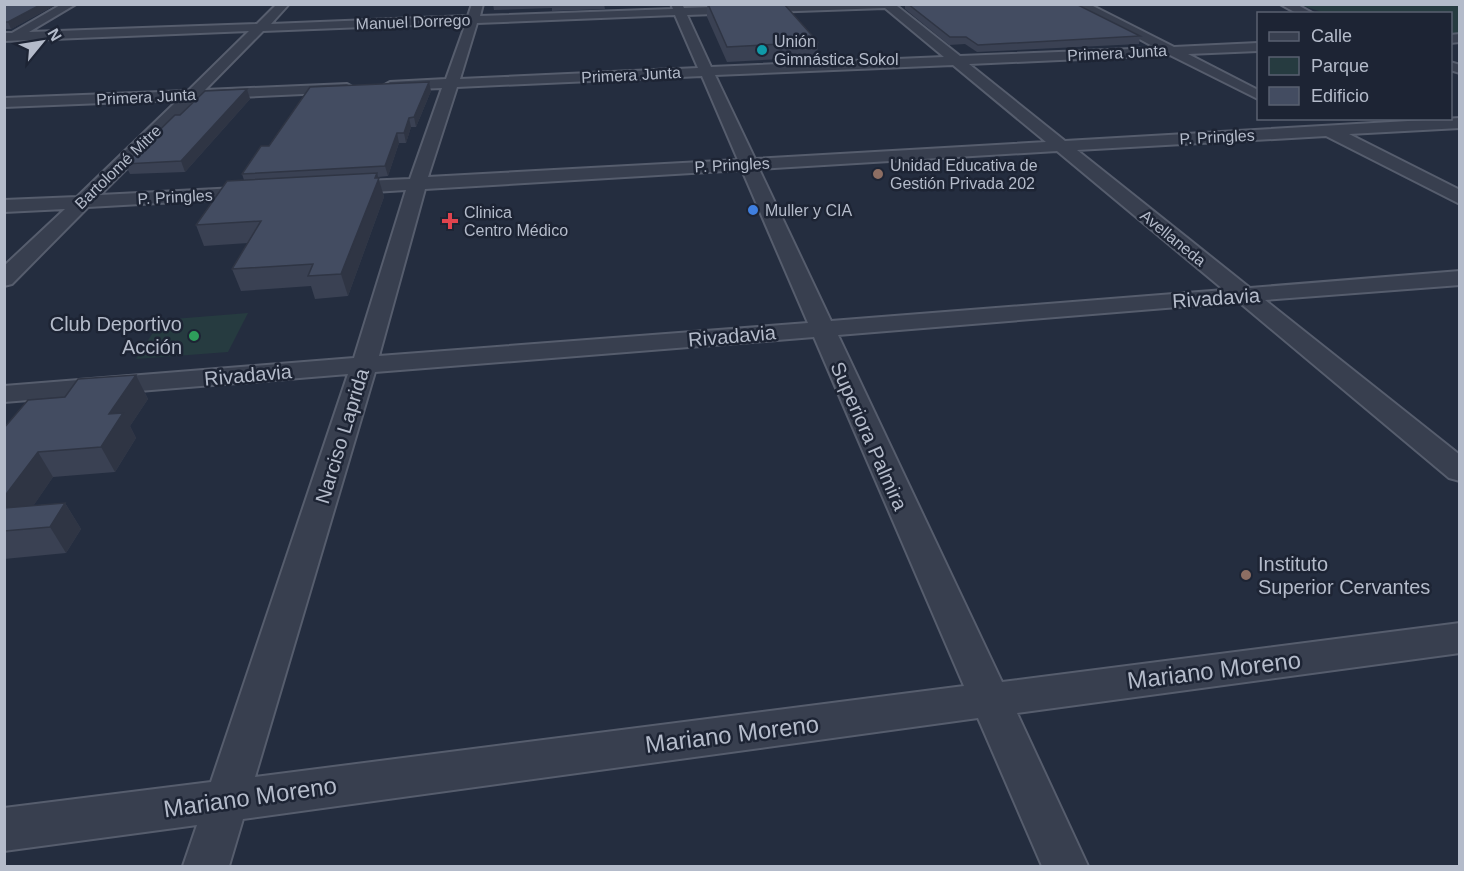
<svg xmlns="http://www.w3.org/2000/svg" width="1464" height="871" viewBox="0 0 1464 871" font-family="Helvetica,sans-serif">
<rect width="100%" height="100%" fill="#242d3f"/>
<g fill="#263b40">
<polygon points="1300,5 1459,5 1459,33 1451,33 1450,14 1325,13"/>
<polygon points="248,313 228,352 136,359 161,320"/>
</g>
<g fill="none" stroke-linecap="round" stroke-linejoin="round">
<g stroke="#565d6d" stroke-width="4">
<g id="minor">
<path d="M62 4H76L29 32 257 24 277 4H289L271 24 468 16 472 4H483L480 16 673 9 671 4H682L684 8 790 4H898L897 6 960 56 1156 48 1075 4H1089L1174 47 1258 43V51L1188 54 1258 90V99L1170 55 969 64 1065 141 1460 118V128L1349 134 1460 190V204L1326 136 1077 150 1250 288 1460 271V285L1265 300 1460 455V481L1449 478 1239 302 838 335 1002 682 1460 623V653L1017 713 1088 866H1042L978 718 243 819 229 866H183L197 825 4 851V808L211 782 348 374 4 402V386L354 358 406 190 341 194 334 192 332 188 334 184 341 182 410 179 442 88 390 90 383 86 390 82 446 79 466 23 263 31 205 90 347 84 354 88 347 92 196 99 100 195 256 187 263 189 265 193 263 197 88 207 12 284 4 286V266L65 209 4 212V200L77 197 178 100 4 107V98L188 91 249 31 4 41V33H12ZM885 8 944 57 711 67 687 15ZM675 15 698 68 460 79 477 23ZM953 65 1046 142 755 159 715 75ZM702 76 738 160 428 177 457 87ZM1057 151 1224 290 831 321 759 169ZM742 170 808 323 379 356 425 189ZM814 337 964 686 255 777 375 372Z"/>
<polygon points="1280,4 1296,4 1314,14 1298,14"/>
<polygon points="1460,34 1460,42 1450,43 1450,35"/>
<polygon points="1450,62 1460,65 1460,73 1450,70"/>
</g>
</g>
<use href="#minor" fill="#383f4f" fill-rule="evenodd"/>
</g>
<g fill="#3a4153">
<polygon points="4,4 57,4 11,29 4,29"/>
<polygon points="493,4 604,4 605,9 552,11 552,8 494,10"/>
<polygon points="702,4 784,4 818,42 817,57 727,62 707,17 707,5"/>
<polygon points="905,4 1076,4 1140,36 1139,44 977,52 965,44 949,45 905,9"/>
<polygon points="247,89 250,99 185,172 130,174 125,164 180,115"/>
<polygon points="431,91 416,127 411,127 406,143 399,143 388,176 378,177 384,197 348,296 315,299 311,286 241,291 232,269 248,243 204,246 196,225 244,180 242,174 269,146"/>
<polygon points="136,375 148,399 130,426 136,438 115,472 53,477 33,506 65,503 81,529 66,553 4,559 4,428 65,397"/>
</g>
<g fill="#2f3544">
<polygon points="42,4 57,4 11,29 8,22"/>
<polygon points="429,82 431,91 416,127 414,117"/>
<polygon points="247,89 250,99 185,172 181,161"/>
<polygon points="409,118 411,127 406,143 404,133"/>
<polygon points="397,133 399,143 388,176 385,166"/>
<polygon points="377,173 384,197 348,296 341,274"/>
<polygon points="136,375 148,399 130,426 136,438 115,472 101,447 109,414"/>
<polygon points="38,452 53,477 17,530 4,522 4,497"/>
<polygon points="65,503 81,529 66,553 50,527"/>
</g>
<g fill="#434c61" stroke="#2f3544" stroke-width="1.5">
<polygon points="4,4 42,4 8,22 4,22"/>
<polygon points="708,4 784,4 818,42 727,47"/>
<polygon points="908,4 1076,4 1140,36 978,45 966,37 950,37"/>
<polygon points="429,82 414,117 409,118 404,133 397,133 385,166 242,174 261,146 269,146 310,87"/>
<polygon points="247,89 181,161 125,164 175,115 180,115 205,91"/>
<polygon points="377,173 375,178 379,178 341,274 308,276 313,264 232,269 261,221 196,225 227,181"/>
<polygon points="136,375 109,414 123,413 101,447 38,452 4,497 4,428 28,400 65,397 78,379"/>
<polygon points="65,503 50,527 4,531 4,508"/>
</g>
<circle fill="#0f9aa8" stroke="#1d2434" stroke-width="2" cx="762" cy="50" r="6"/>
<g fill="#8d6e63" stroke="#1d2434" stroke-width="2">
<circle cx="878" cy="174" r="6"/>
<circle cx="1246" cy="575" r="6"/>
</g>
<circle fill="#3f7fe0" stroke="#1d2434" stroke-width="2" cx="753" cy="210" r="6"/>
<path fill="#e0444e" stroke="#1d2434" stroke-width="2" d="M447 212h6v6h6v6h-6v6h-6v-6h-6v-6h6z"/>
<circle fill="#2e9e5b" stroke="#1d2434" stroke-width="2" cx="194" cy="336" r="6"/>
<g text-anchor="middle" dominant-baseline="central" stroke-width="5" stroke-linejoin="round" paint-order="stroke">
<g font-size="16" fill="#b4bbca" stroke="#1d2434">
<text transform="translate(413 22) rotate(-2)">Manuel Dorrego</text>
<text transform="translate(1117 53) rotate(-3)">Primera Junta</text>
<text transform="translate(631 75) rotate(-3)">Primera Junta</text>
<text transform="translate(146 97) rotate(-3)">Primera Junta</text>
<text transform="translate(1217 137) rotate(-3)">P. Pringles</text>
<text transform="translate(732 165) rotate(-3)">P. Pringles</text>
<text transform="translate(118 167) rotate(-44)">Bartolomé Mitre</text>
<text transform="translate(175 197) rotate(-3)">P. Pringles</text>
<text transform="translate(1173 238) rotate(39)">Avellaneda</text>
</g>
<g font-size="16" fill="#b4bbca" stroke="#1d2434" text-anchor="start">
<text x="774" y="41">Unión<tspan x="774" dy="18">Gimnástica Sokol</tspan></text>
<text x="890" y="165">Unidad Educativa de<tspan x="890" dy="18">Gestión Privada 202</tspan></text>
<text x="765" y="210">Muller y CIA</text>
<text x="464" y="212">Clinica<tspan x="464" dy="18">Centro Médico</tspan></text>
</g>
<g font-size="20" fill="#b4bbca" stroke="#1d2434">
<text transform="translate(1216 298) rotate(-4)">Rivadavia</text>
<text transform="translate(732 336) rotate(-5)">Rivadavia</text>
<text transform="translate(248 375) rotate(-5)">Rivadavia</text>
<text transform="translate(342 436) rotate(-73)">Narciso Laprida</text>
<text transform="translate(869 436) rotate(66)">Superiora Palmira</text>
</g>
<g font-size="20" fill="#b4bbca" stroke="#1d2434" text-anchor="end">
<text x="182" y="324">Club Deportivo<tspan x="182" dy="23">Acción</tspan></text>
<text x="1258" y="564" text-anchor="start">Instituto<tspan x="1258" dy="23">Superior Cervantes</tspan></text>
</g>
<g font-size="24" fill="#b4bbca" stroke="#1d2434">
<text transform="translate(1214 670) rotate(-7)">Mariano Moreno</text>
<text transform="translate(732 734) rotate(-7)">Mariano Moreno</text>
<text transform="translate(250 797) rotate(-8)">Mariano Moreno</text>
</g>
</g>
<rect width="1464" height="871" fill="none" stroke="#b4bbca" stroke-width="12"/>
<rect x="1257" y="12" width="195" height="108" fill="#1d2434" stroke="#596070" stroke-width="1.5"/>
<rect x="1269" y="32" width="30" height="9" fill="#383f4f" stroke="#596070" stroke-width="1.5"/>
<text x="1311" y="42" font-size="18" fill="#b4bbca">Calle</text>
<rect x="1269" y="57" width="30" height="18" fill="#263b40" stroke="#596070" stroke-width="1.5"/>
<text x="1311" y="72" font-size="18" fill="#b4bbca">Parque</text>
<rect x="1269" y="87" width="30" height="18" fill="#434c61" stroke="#596070" stroke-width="1.5"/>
<text x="1311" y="102" font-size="18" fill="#b4bbca">Edificio</text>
<g transform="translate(42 42) rotate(60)" stroke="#1d2434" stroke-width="4.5" paint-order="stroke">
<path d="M0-4.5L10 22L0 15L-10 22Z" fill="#b4bbca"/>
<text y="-9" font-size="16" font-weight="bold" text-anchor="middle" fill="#b4bbca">N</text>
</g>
</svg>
